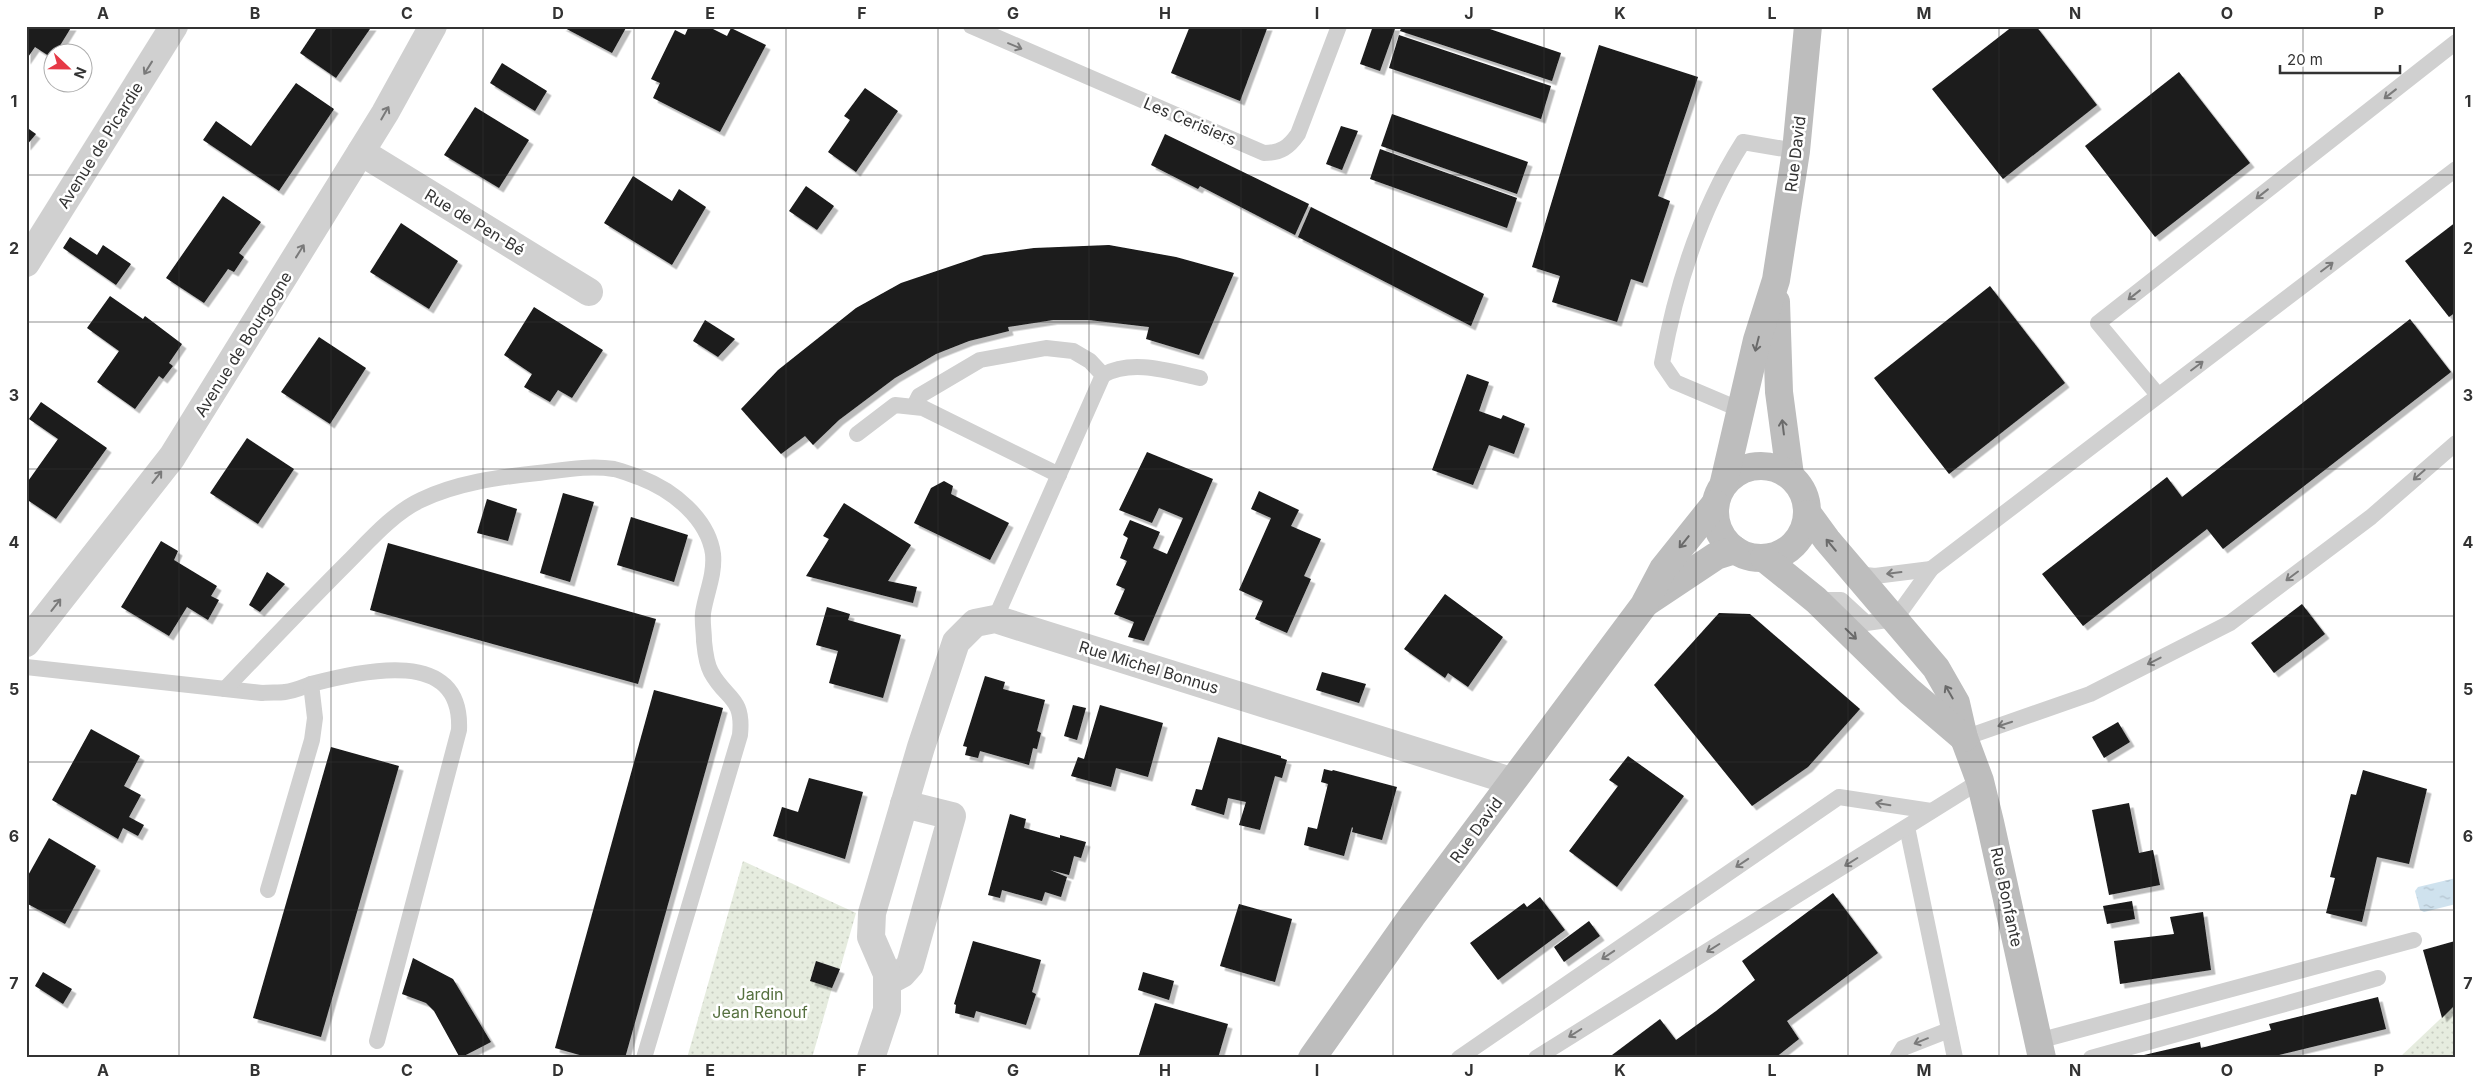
<svg xmlns="http://www.w3.org/2000/svg" width="2482" height="1084" viewBox="0 0 2482 1084" font-family="Inter,sans-serif">
<defs>
<pattern id="park-dots" width="8" height="8" patternUnits="userSpaceOnUse" patternTransform="scale(1.25)"><rect width="8" height="8" fill="#e6ecdf"/><path d="M2 2h.1M6 6h.1" fill="none" stroke="#c6cbc0" stroke-width="1.8" stroke-linecap="round"/></pattern>
<pattern id="water-ripples" width="26" height="14" patternUnits="userSpaceOnUse" patternTransform="scale(1.25)"><rect width="26" height="14" fill="#cfe2ee"/><path d="M2 4q2-2 4 0t4 0M15 11q2-2 4 0t4 0" fill="none" stroke="#b2c2cd"/></pattern>
<filter id="shadow"><feDropShadow dx="4.5" dy="4.5" stdDeviation="0" flood-color="#0004"/></filter>
</defs>
<rect width="100%" height="100%" fill="#fff"/>
<g fill="url(#park-dots)">
<polygon points="743,861 856,913 840,969 816,961 810,980 832,988 812,1058 687,1058"/>
<polygon points="2456,1004 2456,1058 2399,1058"/>
</g>
<polygon fill="url(#water-ripples)" points="2456,878 2456,904 2424,912 2420,910 2415,891 2418,887"/>
<g fill="#1a1a1a" filter="url(#shadow)">
<polygon points="26,26 72,26 56,52 52,52 52,58 35,47 26,60"/>
<polygon points="318,26 372,26 336,78 300,53"/>
<polygon points="561,26 627,26 612,53"/>
<polygon points="689,26 707,26 727,36 731,28 766,45 720,132 653,98 660,83 651,79 675,30 685,35"/>
<polygon points="1190,26 1268,26 1240,101 1171,73"/>
<polygon points="1373,26 1396,26 1380,71 1360,64"/>
<polygon points="1402,26 1481,26 1561,53 1552,81 1400,31"/>
<polygon points="2013,26 2036,26 2097,105 2003,179 1932,89"/>
<polygon points="1399,35 1551,86 1541,119 1389,68"/>
<polygon points="1599,45 1698,77 1658,196 1670,201 1643,283 1631,279 1617,322 1552,302 1560,276 1532,267"/>
<polygon points="502,63 547,91 535,111 490,83"/>
<polygon points="2179,72 2250,163 2155,237 2085,146"/>
<polygon points="296,83 334,109 279,191 203,140 216,121 251,146"/>
<polygon points="865,88 898,111 856,172 828,152 850,120 844,116"/>
<polygon points="475,107 529,140 499,188 444,155"/>
<polygon points="1392,114 1528,162 1517,194 1381,146"/>
<polygon points="1341,126 1358,131 1342,170 1326,164"/>
<polygon points="26,127 36,134 26,146"/>
<polygon points="1165,134 1309,204 1295,235 1200,186 1198,189 1151,165"/>
<polygon points="1380,149 1517,198 1507,228 1370,179"/>
<polygon points="633,176 672,201 679,189 706,207 672,265 604,223"/>
<polygon points="806,186 834,206 817,230 789,211"/>
<polygon points="223,196 261,222 239,253 244,257 234,272 228,269 204,303 166,278"/>
<polygon points="1311,207 1484,294 1471,326 1298,237"/>
<polygon points="2456,222 2456,312 2449,317 2405,261"/>
<polygon points="401,223 458,261 429,309 370,272"/>
<polygon points="70,237 97,255 103,245 131,264 116,285 63,248"/>
<polygon points="1109,245 1176,257 1234,273 1199,355 1146,339 1149,327 1089,320 1053,320 1008,327 1009,331 969,341 936,354 895,378 839,420 813,445 805,436 781,454 741,409 778,370 856,308 901,283 984,255 1034,248"/>
<polygon points="1990,286 2065,383 1949,474 1874,378"/>
<polygon points="110,296 143,319 145,316 182,344 169,363 173,366 163,379 159,376 135,409 97,382 119,351 87,328"/>
<polygon points="534,307 603,350 572,398 558,390 550,402 524,387 532,374 504,355"/>
<polygon points="2410,319 2451,372 2223,549 2207,529 2083,626 2042,574 2167,477 2182,497"/>
<polygon points="705,320 735,339 718,357 693,341"/>
<polygon points="319,337 366,368 330,424 281,392"/>
<polygon points="1467,374 1489,382 1479,411 1501,419 1503,415 1525,424 1514,454 1489,445 1473,485 1432,470"/>
<polygon points="41,402 107,448 56,519 26,499 26,484 58,439 29,419"/>
<polygon points="247,438 294,469 258,524 210,493"/>
<polygon points="1147,452 1213,479 1144,641 1128,637 1134,622 1114,614 1125,589 1116,585 1127,561 1120,558 1128,538 1123,535 1130,520 1160,532 1153,548 1167,554 1183,518 1159,508 1152,523 1119,510"/>
<polygon points="944,481 953,486 951,494 1009,523 990,560 914,523 931,488"/>
<polygon points="1259,491 1299,510 1291,526 1321,539 1304,576 1311,579 1287,633 1255,619 1263,601 1239,590 1271,518 1251,509"/>
<polygon points="563,493 594,502 570,582 540,573"/>
<polygon points="487,499 517,509 508,541 477,533"/>
<polygon points="844,503 911,545 888,581 917,587 913,603 806,576 829,539 823,536"/>
<polygon points="631,517 688,535 674,582 617,565"/>
<polygon points="161,541 178,551 174,560 217,586 211,596 219,600 208,620 187,607 169,636 121,607"/>
<polygon points="388,543 656,619 638,684 370,610"/>
<polygon points="267,572 285,584 260,612 249,605"/>
<polygon points="1445,594 1503,637 1468,687 1448,673 1445,678 1404,649"/>
<polygon points="2302,604 2325,634 2274,673 2251,643"/>
<polygon points="827,607 850,614 848,620 901,635 883,698 829,683 838,651 816,645"/>
<polygon points="1719,613 1750,614 1860,709 1808,767 1752,806 1654,685"/>
<polygon points="1322,672 1366,684 1359,703 1316,690"/>
<polygon points="985,676 1005,682 1003,689 1045,700 1037,731 1041,733 1037,749 1033,748 1029,765 980,751 978,758 965,755 967,747 963,746"/>
<polygon points="654,690 723,708 625,1058 590,1058 555,1048"/>
<polygon points="1073,705 1086,708 1077,740 1064,736"/>
<polygon points="1100,705 1163,723 1148,777 1116,768 1111,787 1071,776 1078,757 1084,759"/>
<polygon points="2118,722 2130,742 2104,758 2092,737"/>
<polygon points="91,729 140,756 124,786 141,795 129,817 144,825 138,836 123,828 118,839 52,800"/>
<polygon points="1218,737 1281,756 1281,758 1287,760 1282,778 1275,776 1260,830 1239,825 1246,802 1228,798 1224,815 1191,805 1196,789 1202,790"/>
<polygon points="331,747 399,766 321,1037 253,1018"/>
<polygon points="1628,756 1684,796 1617,887 1569,851 1618,786 1609,780"/>
<polygon points="1324,769 1332,771 1333,770 1397,787 1382,840 1352,832 1353,828 1352,827 1344,856 1304,845 1308,827 1317,829 1328,784 1321,782"/>
<polygon points="2363,770 2427,789 2409,864 2377,857 2362,922 2326,913 2335,878 2330,877 2351,794 2356,795"/>
<polygon points="809,778 863,792 845,859 773,836 782,807 798,812"/>
<polygon points="2129,803 2139,853 2153,850 2160,885 2109,895 2092,810"/>
<polygon points="1010,814 1026,819 1024,828 1060,838 1060,835 1086,842 1081,858 1074,856 1069,875 1050,870 1067,877 1061,897 1045,892 1042,901 1002,890 1000,898 988,895"/>
<polygon points="49,838 96,866 65,924 26,903 26,879"/>
<polygon points="1833,893 1878,953 1787,1021 1799,1039 1775,1058 1608,1058 1660,1019 1676,1040 1716,1011 1755,980 1742,961"/>
<polygon points="1540,897 1565,930 1498,980 1470,943 1524,903 1527,907"/>
<polygon points="2132,901 2135,919 2107,924 2103,906"/>
<polygon points="1239,904 1292,919 1275,982 1220,966"/>
<polygon points="2203,912 2211,970 2120,984 2114,941 2174,934 2170,917"/>
<polygon points="1589,921 1600,936 1564,962 1554,947"/>
<polygon points="973,941 1041,960 1032,992 1036,994 1026,1025 976,1011 974,1018 955,1013 956,1005 954,1004"/>
<polygon points="2455,941 2456,1004 2442,1018 2423,950"/>
<polygon points="413,958 453,979 491,1042 460,1058 434,1011 426,1003 402,994"/>
<polygon points="816,961 840,969 832,988 810,981"/>
<polygon points="43,972 72,989 63,1004 35,986"/>
<polygon points="1143,972 1174,981 1169,1000 1138,990"/>
<polygon points="2378,997 2386,1029 2279,1055 2279,1058 2144,1058 2144,1055 2200,1042 2201,1048 2271,1030 2269,1024"/>
<polygon points="1155,1003 1228,1024 1218,1058 1138,1058"/>
</g>
<g fill="none" stroke-linecap="round" stroke-linejoin="round">
<g stroke="#d0d0d0" stroke-width="16">
<path d="M971 26 1264 153C1281 153 1289 147 1298 134L1339 26"/>
<path d="M1103 375C1132 359 1168 371 1200 378"/>
<polyline points="2158,395 2098,323 2456,42"/>
<polyline points="914,406 919,396 980,360 1046,348 1073,351 1090,361 1103,375 995,619"/>
<path d="M1741 410 1675 382 1662 363C1676 287 1701 208 1743 142L1796 151"/>
<polyline points="857,434 895,405 923,408 1059,475"/>
<polyline points="1856,574 1875,576 1931,569"/>
<polyline points="1816,600 1841,600 1866,623 1895,619 1931,569 2456,169"/>
<path d="M26 667 262 693C270 692 278 693 285 692 294 691 303 687 311 684 363 671 463 646 459 730L377 1041"/>
<path d="M225 689C265 647 306 604 348 562 369 541 393 513 421 500 456 483 499 477 538 473 563 470 589 465 614 469 623 471 632 475 641 478 672 490 708 518 713 554 715 575 706 593 703 613 702 622 704 632 704 641 705 651 706 663 711 672 726 700 744 696 740 735L644 1058"/>
<polyline points="1964,738 2090,694 2230,623 2371,517 2456,443"/>
<polyline points="1907,827 1955,1058"/>
<polyline points="268,890 312,740 315,718 311,684"/>
<polyline points="2038,1041 2414,940"/>
<polyline points="1459,1058 1839,797 1931,811"/>
<polyline points="1536,1058 1980,781"/>
<polyline points="1897,1058 1903,1048 1949,1030"/>
<polyline points="2091,1058 2378,978"/>
</g>
<g stroke="#d0d0d0" stroke-width="28">
<polyline points="361,152 589,292"/>
<polyline points="26,263 174,26"/>
<polyline points="26,643 172,457 385,113 433,26"/>
<polyline points="887,982 902,974 910,965 952,816 904,804"/>
<polyline points="871,1058 887,1010 887,974 871,937 872,913 921,747 956,642 975,623 995,619 1511,781"/>
</g>
<g stroke="#bdbdbd" stroke-width="28">
<polyline points="1776,302 1779,392 1790,475"/>
<circle cx="1761" cy="512" r="46"/>
<polyline points="1724,482 1757,340 1776,280 1796,151 1808,26"/>
<polyline points="1808,514 1827,540 1936,668 1956,703 1964,738 1980,781 1990,822 2042,1058"/>
<polyline points="1764,558 1816,600 1909,691 1964,738"/>
<polyline points="1647,602 1716,556 1735,550"/>
<polyline points="1312,1058 1412,916 1644,605 1663,569 1715,504"/>
</g>
</g>
<defs><path id="oneway-shaft" d="M-6 0H5M1.5-3L5.5 0L1.5 3" fill="none" stroke-width="1.6" stroke-linecap="round" stroke-linejoin="round" transform="scale(1.25)"/></defs>
<g stroke="#7a7a7a">
<use href="#oneway-shaft" transform="translate(1015 46) rotate(23)"/>
<use href="#oneway-shaft" transform="translate(148 68) rotate(122)"/>
<use href="#oneway-shaft" transform="translate(2390 94) rotate(142)"/>
<use href="#oneway-shaft" transform="translate(385 113) rotate(-60)"/>
<use href="#oneway-shaft" transform="translate(2262 194) rotate(142)"/>
<use href="#oneway-shaft" transform="translate(300 251) rotate(-58)"/>
<use href="#oneway-shaft" transform="translate(2327 267) rotate(-37)"/>
<use href="#oneway-shaft" transform="translate(2134 295) rotate(142)"/>
<use href="#oneway-shaft" transform="translate(2197 366) rotate(-37)"/>
<use href="#oneway-shaft" transform="translate(2419 475) rotate(139)"/>
<use href="#oneway-shaft" transform="translate(157 477) rotate(-52)"/>
<use href="#oneway-shaft" transform="translate(1894 573) rotate(173)"/>
<use href="#oneway-shaft" transform="translate(2292 576) rotate(143)"/>
<use href="#oneway-shaft" transform="translate(56 605) rotate(-52)"/>
<use href="#oneway-shaft" transform="translate(2154 661) rotate(153)"/>
<use href="#oneway-shaft" transform="translate(2005 724) rotate(162)"/>
<use href="#oneway-shaft" transform="translate(1883 804) rotate(-171)"/>
<use href="#oneway-shaft" transform="translate(1851 862) rotate(148)"/>
<use href="#oneway-shaft" transform="translate(1742 863) rotate(146)"/>
<use href="#oneway-shaft" transform="translate(1713 948) rotate(148)"/>
<use href="#oneway-shaft" transform="translate(1608 955) rotate(146)"/>
<use href="#oneway-shaft" transform="translate(1575 1033) rotate(148)"/>
<use href="#oneway-shaft" transform="translate(1921 1041) rotate(158)"/>
</g>
<g stroke="#6a6a6a">
<use href="#oneway-shaft" transform="translate(1757 344) rotate(104)"/>
<use href="#oneway-shaft" transform="translate(1783 427) rotate(-97)"/>
<use href="#oneway-shaft" transform="translate(1684 542) rotate(129)"/>
<use href="#oneway-shaft" transform="translate(1831 545) rotate(-130)"/>
<use href="#oneway-shaft" transform="translate(1851 634) rotate(44)"/>
<use href="#oneway-shaft" transform="translate(1949 692) rotate(-120)"/>
</g>
<path fill="none" stroke="#333" stroke-width="1" stroke-opacity="0.55" d="M179 26V1058M331 26V1058M483 26V1058M634 26V1058M786 26V1058M938 26V1058M1089 26V1058M1241 26V1058M1393 26V1058M1544 26V1058M1696 26V1058M1848 26V1058M1999 26V1058M2151 26V1058M2303 26V1058M26 175H2456M26 322H2456M26 469H2456M26 616H2456M26 762H2456M26 910H2456"/>
<g text-anchor="middle" dominant-baseline="central" stroke-width="5" stroke-linejoin="round" paint-order="stroke">
<g font-size="16" fill="#333" stroke="#fff">
<text transform="translate(1190 121) rotate(23)">Les Cerisiers</text>
<text transform="translate(100 145) rotate(-58)">Avenue de Picardie</text>
<text transform="translate(1795 154) rotate(-83)">Rue David</text>
<text transform="translate(475 222) rotate(31)">Rue de Pen-Bé</text>
<text transform="translate(243 344) rotate(-58)">Avenue de Bourgogne</text>
<text transform="translate(1149 667) rotate(17)">Rue Michel Bonnus</text>
<text transform="translate(1476 830) rotate(-54)">Rue David</text>
<text transform="translate(2007 897) rotate(78)">Rue Bonfante</text>
</g>
<g font-size="16" fill="#56703f" stroke="#fff">
<text x="760" y="994">Jardin<tspan x="760" dy="18">Jean Renouf</tspan></text>
</g>
</g>
<rect width="2482" height="1084" fill="none" stroke="#ffffff" stroke-width="55"/>
<g transform="translate(68 68) rotate(112)"><circle r="24" fill="#ffffff" stroke="#adadad"/>
<path d="M0-4L9 19L0 12L-9 19Z" fill="#e63946"/>
<text y="-8" font-size="14" font-weight="bold" text-anchor="middle" fill="#333333">N</text>
</g>
<path d="M2280 65v8h120v-8" fill="none" stroke="#333333" stroke-width="2.5"/>
<text x="2287" y="65" font-size="15" fill="#333333" stroke="#ffffff" stroke-width="4" paint-order="stroke">20 m</text>
<rect x="28" y="28" width="2426" height="1028" fill="none" stroke="#333" stroke-width="2"/>
<g font-size="16" text-anchor="middle" font-weight="bold" fill="#333">
<text x="103" y="19">A</text>
<text x="255" y="19">B</text>
<text x="407" y="19">C</text>
<text x="558" y="19">D</text>
<text x="710" y="19">E</text>
<text x="862" y="19">F</text>
<text x="1013" y="19">G</text>
<text x="1165" y="19">H</text>
<text x="1317" y="19">I</text>
<text x="1469" y="19">J</text>
<text x="1620" y="19">K</text>
<text x="1772" y="19">L</text>
<text x="1924" y="19">M</text>
<text x="2075" y="19">N</text>
<text x="2227" y="19">O</text>
<text x="2379" y="19">P</text>
<text x="14" y="107">1</text>
<text x="2468" y="107">1</text>
<text x="14" y="254">2</text>
<text x="2468" y="254">2</text>
<text x="14" y="401">3</text>
<text x="2468" y="401">3</text>
<text x="14" y="548">4</text>
<text x="2468" y="548">4</text>
<text x="14" y="695">5</text>
<text x="2468" y="695">5</text>
<text x="14" y="842">6</text>
<text x="2468" y="842">6</text>
<text x="14" y="989">7</text>
<text x="2468" y="989">7</text>
<text x="103" y="1076">A</text>
<text x="255" y="1076">B</text>
<text x="407" y="1076">C</text>
<text x="558" y="1076">D</text>
<text x="710" y="1076">E</text>
<text x="862" y="1076">F</text>
<text x="1013" y="1076">G</text>
<text x="1165" y="1076">H</text>
<text x="1317" y="1076">I</text>
<text x="1469" y="1076">J</text>
<text x="1620" y="1076">K</text>
<text x="1772" y="1076">L</text>
<text x="1924" y="1076">M</text>
<text x="2075" y="1076">N</text>
<text x="2227" y="1076">O</text>
<text x="2379" y="1076">P</text>
</g>
</svg>
